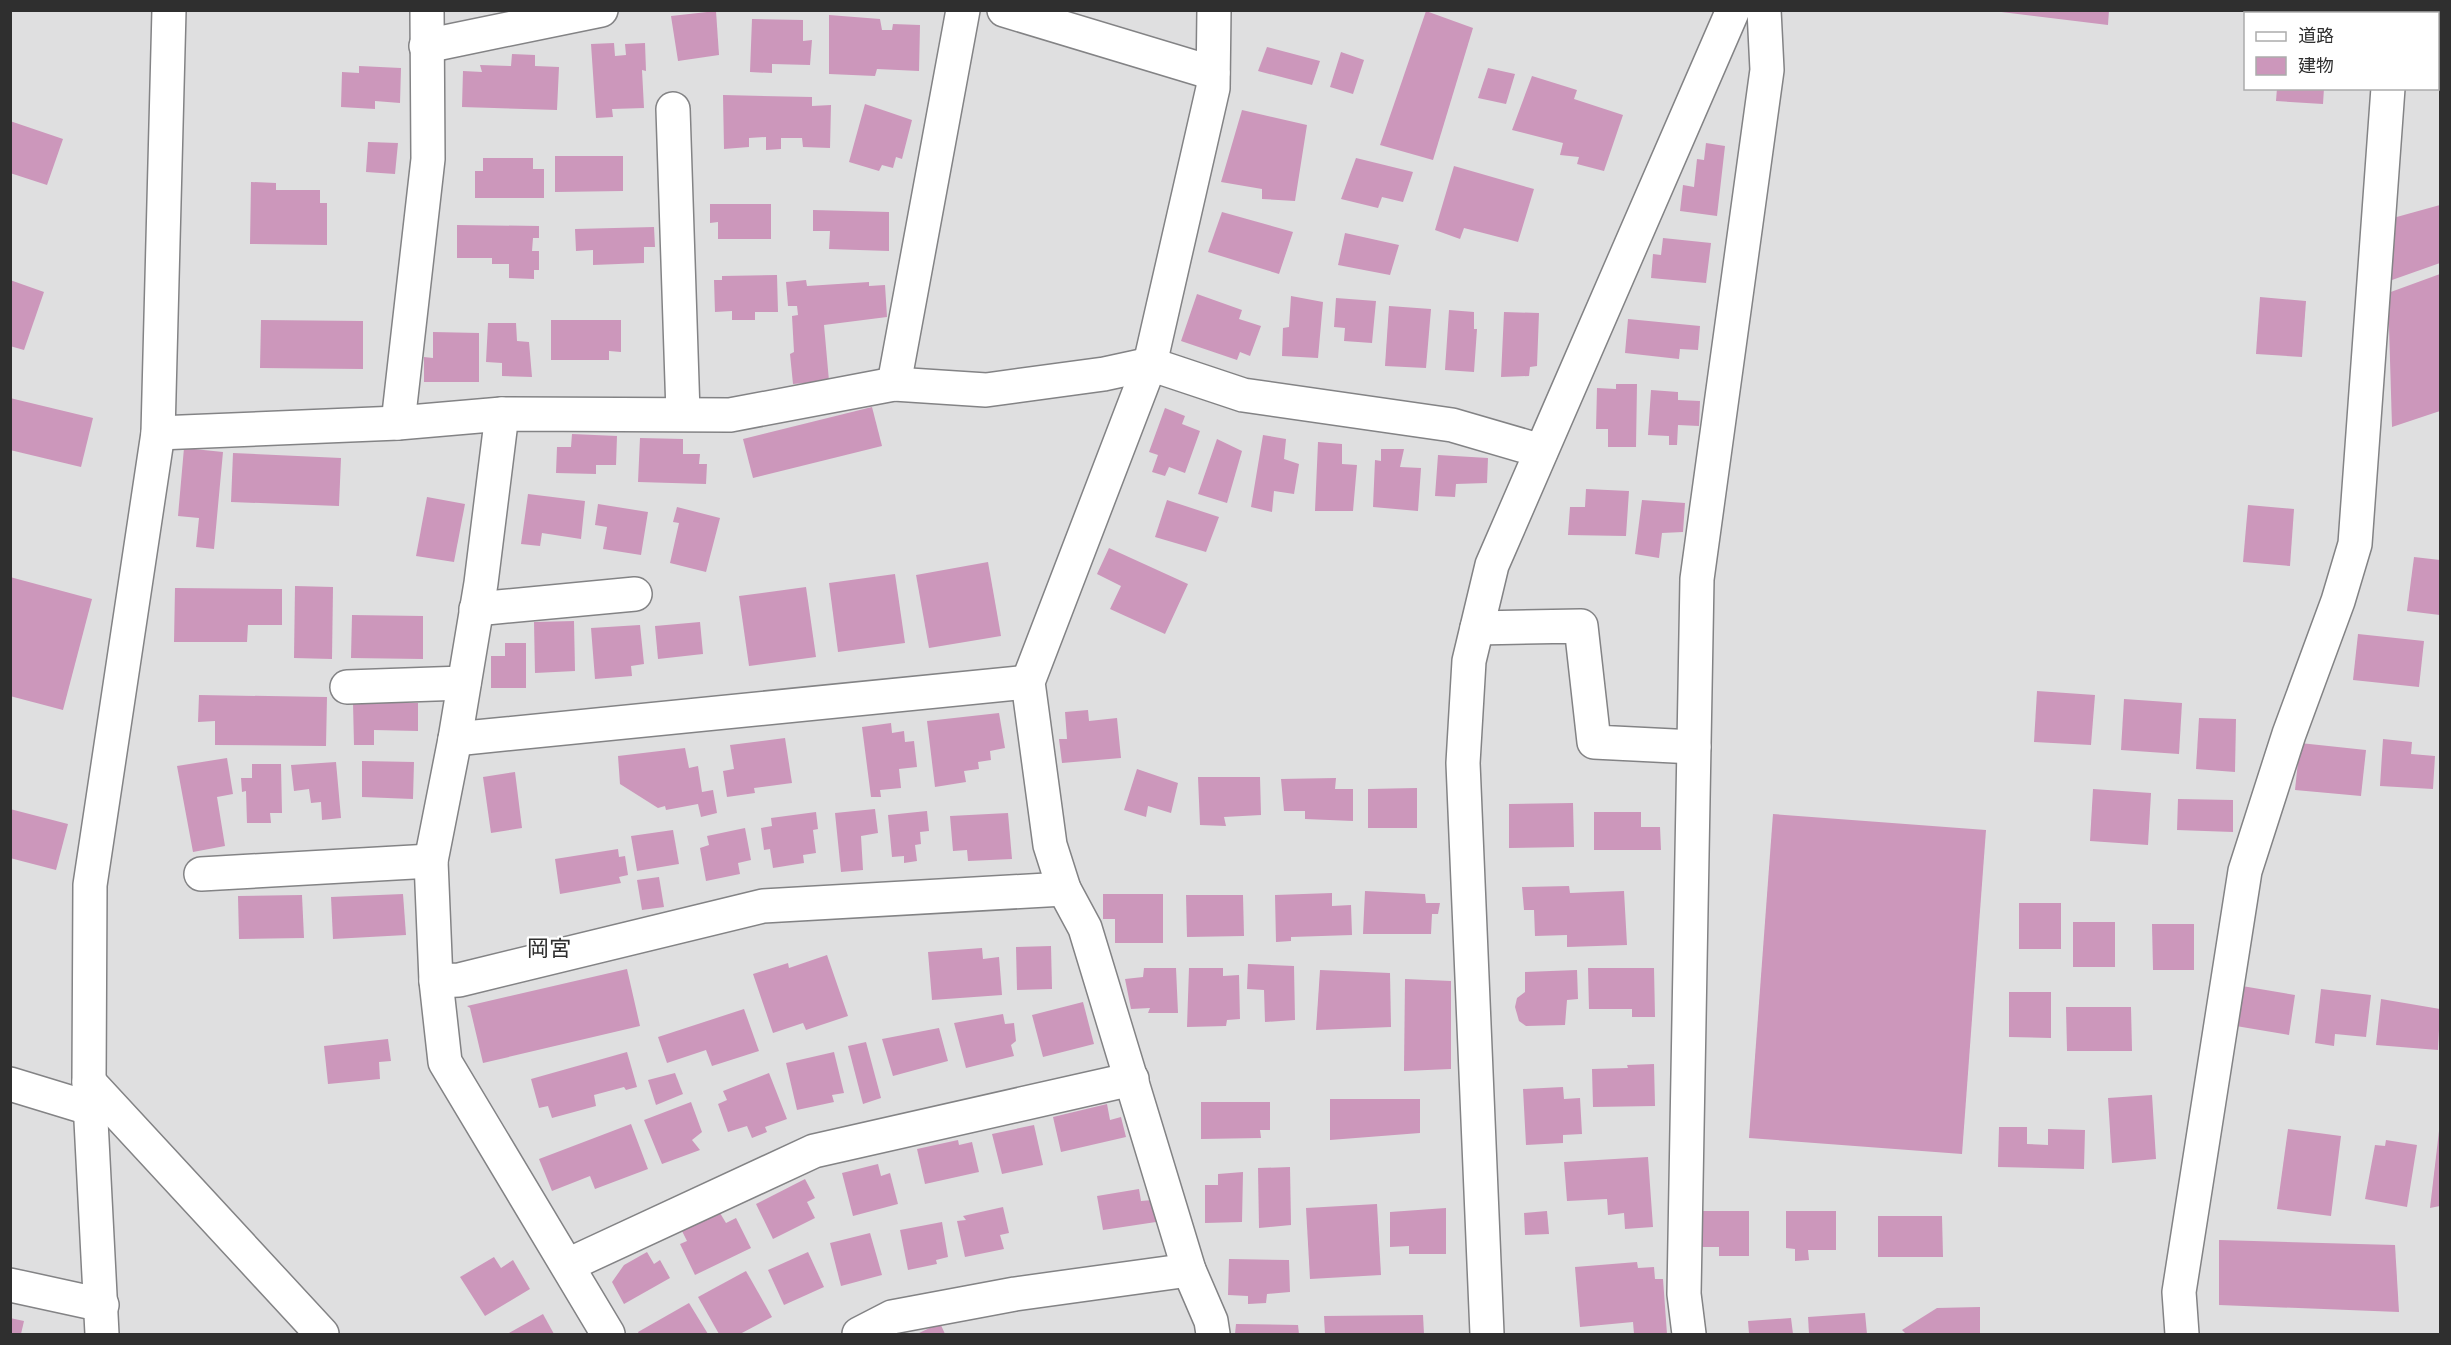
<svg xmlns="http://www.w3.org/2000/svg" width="2451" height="1345" viewBox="0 0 2451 1345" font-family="Literata,'Noto Sans JP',serif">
<rect width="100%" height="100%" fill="#dfdfe0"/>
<g fill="#cc97bb">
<polygon points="1985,10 2109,10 2108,25"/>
<rect x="2276" y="10" width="47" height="4"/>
<polygon points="716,11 719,55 678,61 671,16"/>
<polygon points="1426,11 1473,28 1433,160 1380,145"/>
<polygon points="829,15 880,19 882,30 892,30 893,24 920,25 919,71 877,69 875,76 829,74"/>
<polygon points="752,19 803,20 803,41 812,40 810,65 772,64 772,73 750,72"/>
<polygon points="2440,35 2440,67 2438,68 2438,36"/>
<polygon points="614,43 615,56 626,55 625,44 645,43 646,71 642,70 644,108 612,109 613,117 596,118 591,44"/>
<polygon points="1267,47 1320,61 1312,85 1258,71"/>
<polygon points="1341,52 1364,60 1353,94 1330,87"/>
<polygon points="512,54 535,55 535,66 559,67 557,110 462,107 463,71 482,72 480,65 511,66"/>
<polygon points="359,66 401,68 400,103 375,101 375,109 341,107 342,72 359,73"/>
<polygon points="1488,68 1515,74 1506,104 1478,98"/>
<polygon points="1532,76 1577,90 1574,99 1623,115 1604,171 1577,164 1579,157 1560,155 1563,143 1512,130"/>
<polygon points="2277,88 2324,88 2323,104 2276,101"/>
<polygon points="723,95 812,97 812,106 831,105 830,148 803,147 802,138 781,138 781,149 766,150 766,137 749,138 749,147 724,149"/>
<polygon points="865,104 912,120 902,159 896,157 893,168 882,165 879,171 849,162"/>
<polygon points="1242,110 1307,125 1295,201 1262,199 1262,189 1221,182"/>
<polygon points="10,121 63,139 47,185 10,173"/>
<polygon points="368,142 398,143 395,174 366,172"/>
<polygon points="1706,143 1725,146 1717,216 1680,211 1683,185 1694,187 1697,159 1704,160"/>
<polygon points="555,156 623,156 623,191 555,192"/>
<polygon points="483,158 533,158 533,169 544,169 544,198 475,198 475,171 483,171"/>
<polygon points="1356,158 1413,172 1403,202 1382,197 1378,208 1341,199"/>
<polygon points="1454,166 1534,189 1518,242 1464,228 1460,239 1435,230"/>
<polygon points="251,182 276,183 276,190 320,190 320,203 327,203 327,245 250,244"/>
<polygon points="710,204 771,204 771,239 718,239 718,222 710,223"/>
<polygon points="2440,205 2440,263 2392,280 2393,218"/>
<polygon points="813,210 889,212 889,251 829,249 830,231 813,231"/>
<polygon points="1222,212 1293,232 1279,274 1208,252"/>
<polygon points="457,225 539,226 539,238 533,238 532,251 539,251 539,270 534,270 534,279 509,278 509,264 492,264 492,258 457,258"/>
<polygon points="654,227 655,247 644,247 644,263 593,265 593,250 576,251 575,229"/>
<polygon points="1345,233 1399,245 1390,275 1338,265"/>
<polygon points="1663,238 1711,243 1706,283 1651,278 1653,254 1661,255"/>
<polygon points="2440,274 2440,411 2392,427 2388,293"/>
<polygon points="777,275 778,312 755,312 755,320 732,320 732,311 715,312 714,280 722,280 722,276"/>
<polygon points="10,280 44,292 24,350 10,346"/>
<polygon points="806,280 807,286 869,282 869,286 885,285 887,317 824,325 829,381 793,384 790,354 794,352 792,316 798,315 797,306 788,306 786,282"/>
<polygon points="1197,294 1242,310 1239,319 1261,326 1250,356 1240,352 1237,360 1181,341"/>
<polygon points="1291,296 1323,302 1318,358 1282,356 1283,328 1289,327"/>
<polygon points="2260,297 2306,301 2302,357 2256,354"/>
<polygon points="1336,298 1376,301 1372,343 1344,341 1345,328 1334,327"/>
<polygon points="1389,306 1431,309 1426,368 1385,366"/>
<polygon points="1449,310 1474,312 1474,329 1477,329 1474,372 1445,370"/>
<polygon points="1504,312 1539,313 1537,366 1530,367 1529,376 1501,377"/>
<polygon points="1628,319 1700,326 1698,350 1680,349 1679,359 1625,353"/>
<polygon points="261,320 363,321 363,369 260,368"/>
<polygon points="551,320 621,320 621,352 609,351 609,360 551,360"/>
<polygon points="488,323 516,323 517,341 529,342 532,377 502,376 502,363 486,362"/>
<polygon points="433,332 479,333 479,382 424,382 424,357 433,358"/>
<polygon points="1616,384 1637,384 1636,447 1608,447 1608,429 1596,429 1597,388 1616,389"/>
<polygon points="1651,390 1678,392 1678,400 1700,401 1699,426 1678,425 1677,445 1669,445 1669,436 1648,435"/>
<polygon points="10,398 93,418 81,467 10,450"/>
<polygon points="872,407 882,446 753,478 743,439"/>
<polygon points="1165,408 1185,416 1182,424 1200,431 1185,473 1169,467 1165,476 1152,472 1158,455 1149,452"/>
<polygon points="572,434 617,436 616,465 596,465 596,474 556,473 557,447 571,447"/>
<polygon points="1263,435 1286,439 1284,459 1299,464 1294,494 1274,491 1272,512 1251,507"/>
<polygon points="640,438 683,439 683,454 700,454 699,464 707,464 706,484 638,482"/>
<polygon points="1217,439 1242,451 1227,503 1198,494"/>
<polygon points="1318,442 1342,444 1342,464 1357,465 1353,511 1315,511"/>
<polygon points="184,448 223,452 214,549 196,547 199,518 178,516"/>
<polygon points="1381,449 1404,449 1400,467 1421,468 1418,511 1373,507 1375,460 1381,461"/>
<polygon points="233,453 341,458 339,506 231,502"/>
<polygon points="1438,455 1488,458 1487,483 1456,484 1455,497 1435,496"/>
<polygon points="1586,489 1629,491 1626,536 1568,535 1570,507 1585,507"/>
<polygon points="528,494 585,501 581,539 542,533 540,546 521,544"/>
<polygon points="427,497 465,504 454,562 416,556"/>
<polygon points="1167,500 1219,517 1206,552 1155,537"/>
<polygon points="1642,500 1685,503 1683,532 1662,533 1659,558 1635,554"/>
<polygon points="598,504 648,512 641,555 603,549 607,527 595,525"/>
<polygon points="2248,505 2294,509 2290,566 2243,562"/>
<polygon points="677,507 720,518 706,572 670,563 679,523 673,522"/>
<polygon points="1109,548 1188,584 1165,634 1110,609 1121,586 1097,574"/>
<polygon points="2414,557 2440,560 2440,615 2407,611"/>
<polygon points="988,562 1001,636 929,648 916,575"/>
<polygon points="895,574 905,643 838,652 829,583"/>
<polygon points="10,577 92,599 63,710 10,696"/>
<polygon points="295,586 333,587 332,659 294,658"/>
<polygon points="806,587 816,657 749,666 739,596"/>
<polygon points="175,588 282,589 282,625 248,625 247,642 174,642"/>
<polygon points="352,615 423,616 423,659 351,658"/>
<polygon points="574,621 575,671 535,673 534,622"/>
<polygon points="700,622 703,654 658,659 655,626"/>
<polygon points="640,625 644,664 631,666 632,676 595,679 591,628"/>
<polygon points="2358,634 2424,641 2419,687 2353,680"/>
<polygon points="505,643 526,643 526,688 491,688 491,656 505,656"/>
<polygon points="2037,691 2095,695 2091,745 2034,742"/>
<polygon points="199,695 327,697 326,746 215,745 215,721 198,722"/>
<polygon points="2124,699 2182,703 2179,754 2121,750"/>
<polygon points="353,703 418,703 418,731 374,730 374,745 354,745"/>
<polygon points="1088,710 1089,721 1117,718 1121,758 1062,763 1059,739 1067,739 1065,712"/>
<polygon points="999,713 1005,748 990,751 991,760 978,762 979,769 964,771 966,782 935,787 927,721"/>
<polygon points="2199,718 2236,719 2235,772 2196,769"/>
<polygon points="891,723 892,733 904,731 905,742 914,741 917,767 899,769 901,788 880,790 881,797 871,797 862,727"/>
<polygon points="785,738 792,783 754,788 755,793 727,797 723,771 734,769 730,745"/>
<polygon points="2383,739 2412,742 2411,754 2435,756 2433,789 2380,786"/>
<polygon points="2300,743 2366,750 2361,796 2295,790"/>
<polygon points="685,748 689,768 698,766 702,792 713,790 717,813 701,817 698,804 666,810 665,806 658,808 620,784 618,756"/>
<polygon points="227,758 233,794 217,797 225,846 193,852 177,766"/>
<polygon points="362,761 414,762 413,799 362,797"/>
<polygon points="336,762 341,818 322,820 321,802 311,803 309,789 294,791 291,765"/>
<polygon points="252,764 281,764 282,813 270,813 271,823 247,823 246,791 242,792 241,778 252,778"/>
<polygon points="1137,769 1178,783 1171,813 1148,806 1146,817 1124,810"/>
<polygon points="515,772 522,828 491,833 483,777"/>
<polygon points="1198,777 1260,777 1261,815 1224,817 1226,826 1200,825"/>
<polygon points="1336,778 1335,789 1353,789 1353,821 1305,819 1305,811 1284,811 1281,779"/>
<polygon points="1417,788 1417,828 1368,828 1368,789"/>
<polygon points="2093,789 2151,793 2148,845 2090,841"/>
<polygon points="2178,799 2233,800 2233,832 2177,830"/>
<polygon points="1573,803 1574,847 1509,848 1509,804"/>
<polygon points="10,809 68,824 56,870 10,858"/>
<polygon points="875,809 878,833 861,836 863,870 841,872 835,813"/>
<polygon points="927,811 929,831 920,832 921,844 915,845 917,861 904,863 904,856 892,857 888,815"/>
<polygon points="816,812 818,829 813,830 816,853 803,855 804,863 773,868 770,849 764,850 761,828 772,826 771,818"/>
<polygon points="1594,812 1641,812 1641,827 1660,827 1661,850 1594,850"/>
<polygon points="1008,813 1012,859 968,861 967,850 953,851 950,816"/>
<polygon points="1773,814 1986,830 1962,1154 1749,1138"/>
<polygon points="745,828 751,860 738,863 740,874 706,881 700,848 709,845 707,836"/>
<polygon points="673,830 679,864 637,871 631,836"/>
<polygon points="618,849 619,857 625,856 628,875 619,877 621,883 560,894 555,859"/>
<polygon points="659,877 664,907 642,910 637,880"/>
<polygon points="1569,886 1570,893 1624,891 1627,945 1567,947 1567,935 1535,936 1534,910 1524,910 1522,887"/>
<polygon points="1365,891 1425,894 1426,903 1440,903 1438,914 1432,914 1431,934 1363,934"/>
<polygon points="1332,893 1332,906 1351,905 1352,935 1291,937 1291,941 1276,942 1275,895"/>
<polygon points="403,894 406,935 333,939 331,897"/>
<polygon points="1103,894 1163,894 1163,943 1115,943 1115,919 1103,919"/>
<polygon points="302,895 304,938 239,939 238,896"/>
<polygon points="1186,895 1243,895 1244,936 1187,937"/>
<rect x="2019" y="903" width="42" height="46"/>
<rect x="2073" y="922" width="42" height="45"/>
<polygon points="2152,924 2194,924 2194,970 2153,970"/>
<polygon points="1051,946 1052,989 1017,990 1016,947"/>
<polygon points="982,948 983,959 999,957 1002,995 932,1000 928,952"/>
<polygon points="827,955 848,1016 806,1030 803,1023 773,1033 753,974 788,963 789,968"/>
<polygon points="1248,964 1294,966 1295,1020 1265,1022 1264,990 1247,989"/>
<polygon points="1144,968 1176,968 1178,1013 1148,1013 1150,1008 1131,1009 1125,979 1143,977"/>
<polygon points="1189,968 1223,968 1223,976 1239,975 1240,1019 1227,1020 1226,1026 1187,1027"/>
<polygon points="1588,968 1654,968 1655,1017 1632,1017 1632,1009 1589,1009"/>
<polygon points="627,969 640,1026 483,1063 470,1008 467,1006"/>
<polygon points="1320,970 1390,973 1391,1027 1316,1030"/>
<polygon points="1577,970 1578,999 1567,1000 1565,1025 1526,1026 1519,1021 1515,1007 1517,998 1525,992 1525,972"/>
<polygon points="1405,979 1451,981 1451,1069 1404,1071"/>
<polygon points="2242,986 2295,995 2289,1035 2236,1026"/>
<polygon points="2321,989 2371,995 2366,1037 2335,1034 2334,1046 2315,1043"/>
<polygon points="2009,992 2051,992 2051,1038 2009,1037"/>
<polygon points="2381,999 2440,1009 2438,1050 2376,1045"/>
<polygon points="1083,1002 1094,1044 1043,1057 1032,1015"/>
<polygon points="2066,1007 2131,1007 2132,1051 2067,1051"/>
<polygon points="744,1009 759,1051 712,1066 706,1050 667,1063 658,1037"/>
<polygon points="1003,1014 1005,1024 1014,1023 1016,1041 1011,1045 1014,1056 966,1068 954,1023"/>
<polygon points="939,1028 948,1061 893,1076 882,1039"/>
<polygon points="388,1039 391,1061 379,1062 380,1079 328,1084 324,1046"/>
<polygon points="866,1042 881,1098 863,1104 848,1046"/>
<polygon points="627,1052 637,1087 626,1090 624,1087 594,1095 596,1106 552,1118 548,1106 539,1108 531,1079"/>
<polygon points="834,1052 844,1093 832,1095 834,1102 797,1110 786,1063"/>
<polygon points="1654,1064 1655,1106 1593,1107 1592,1069 1628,1068 1627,1065"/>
<polygon points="675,1073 683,1094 656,1105 648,1080"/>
<polygon points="769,1073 787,1119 765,1127 767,1132 752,1138 747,1126 728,1132 718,1104 727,1100 723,1091"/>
<polygon points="1563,1087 1564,1099 1580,1098 1582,1134 1563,1135 1563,1143 1526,1145 1523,1089"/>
<polygon points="2152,1095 2156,1159 2112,1163 2108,1098"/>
<polygon points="1330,1099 1420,1099 1420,1133 1330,1140"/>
<polygon points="691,1102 702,1132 692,1140 700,1150 662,1164 644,1120"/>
<polygon points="1201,1102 1270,1102 1270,1130 1260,1130 1261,1138 1201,1139"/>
<polygon points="1107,1104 1110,1120 1121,1117 1126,1137 1061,1152 1053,1117"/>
<polygon points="631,1124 648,1169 595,1189 590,1176 552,1191 539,1159"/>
<polygon points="1034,1125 1043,1165 1002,1174 992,1134"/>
<polygon points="1999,1127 2027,1127 2027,1144 2048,1145 2048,1129 2085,1130 2084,1169 1998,1167"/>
<polygon points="2288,1129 2341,1136 2331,1216 2277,1209"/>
<polygon points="2439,1131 2440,1206 2430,1208"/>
<polygon points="958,1140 959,1145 972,1142 979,1172 925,1184 917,1149"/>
<polygon points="2386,1140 2417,1145 2407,1207 2365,1199 2375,1145 2385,1146"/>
<polygon points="1648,1157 1653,1227 1625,1229 1624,1213 1608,1215 1607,1199 1567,1201 1564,1162"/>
<polygon points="878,1164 881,1176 890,1173 898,1204 853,1216 842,1173"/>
<polygon points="1290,1167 1291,1225 1259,1228 1258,1168"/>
<polygon points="1243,1172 1242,1222 1205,1223 1205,1185 1218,1185 1218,1174"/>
<polygon points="805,1179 815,1198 807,1202 815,1218 773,1239 756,1204"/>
<polygon points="1139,1189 1141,1201 1152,1200 1156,1222 1103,1230 1097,1196"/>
<polygon points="1377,1204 1381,1275 1310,1279 1306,1208"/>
<polygon points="1003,1207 1009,1233 1000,1235 1004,1249 965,1257 957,1221 966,1220 963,1216"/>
<polygon points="1446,1208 1446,1254 1409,1254 1409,1246 1390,1247 1390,1212"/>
<polygon points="1547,1211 1549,1234 1525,1235 1524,1213"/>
<polygon points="1697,1211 1749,1211 1749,1256 1719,1256 1719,1247 1698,1247"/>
<polygon points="1786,1211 1836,1211 1836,1250 1808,1250 1809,1260 1795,1261 1795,1249 1786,1248"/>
<polygon points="720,1213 726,1223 736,1218 751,1248 695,1275 680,1244 687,1241 682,1231"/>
<polygon points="1878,1216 1942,1216 1943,1257 1878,1257"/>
<polygon points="942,1222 948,1257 936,1260 937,1264 908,1270 900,1230"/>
<polygon points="870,1233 882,1275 841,1286 830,1243"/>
<polygon points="2219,1240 2395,1245 2399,1312 2219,1305"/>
<polygon points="647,1252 654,1264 660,1260 670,1278 624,1304 612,1282 624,1265"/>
<polygon points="808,1252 824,1287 784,1305 768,1270"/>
<polygon points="494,1257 501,1268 513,1260 530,1289 485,1316 460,1277"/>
<polygon points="1229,1259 1289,1260 1290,1292 1267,1294 1266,1303 1248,1304 1248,1296 1228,1295"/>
<polygon points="1637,1262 1638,1268 1654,1267 1655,1279 1663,1279 1667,1334 1634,1334 1633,1322 1580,1327 1575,1267"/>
<polygon points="746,1271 772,1317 740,1334 719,1334 698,1297"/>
<polygon points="689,1303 708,1334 639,1334 638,1332"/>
<polygon points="1980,1307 1980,1334 1906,1334 1902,1330 1937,1308"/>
<polygon points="1865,1313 1867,1334 1809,1334 1808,1317"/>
<polygon points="543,1314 554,1334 507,1334"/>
<polygon points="1423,1315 1424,1334 1325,1334 1324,1316"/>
<polygon points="10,1318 24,1321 21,1334 10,1334"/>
<polygon points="1791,1318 1793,1334 1749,1334 1748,1321"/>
<polygon points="940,1323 945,1334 917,1334"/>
<polygon points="1236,1324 1298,1325 1299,1334 1235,1334"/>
</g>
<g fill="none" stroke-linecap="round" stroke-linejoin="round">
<g stroke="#838385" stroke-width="36">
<g id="minor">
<polyline points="1004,10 1213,73"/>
<polyline points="2394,14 2394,10"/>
<polyline points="426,46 601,10"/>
<polyline points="673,109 683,413"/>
<polyline points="894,384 963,10"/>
<polyline points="398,423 428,159 427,10"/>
<polyline points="158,433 398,423 502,414"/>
<polyline points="476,609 635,594"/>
<polyline points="1477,628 1581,626 1594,742 1694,747"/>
<polyline points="347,687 464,683"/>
<polyline points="455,739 1028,682"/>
<polyline points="201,874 431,861"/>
<polyline points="436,981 459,980 763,906 1064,889"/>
<polyline points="89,1082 322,1334"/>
<polyline points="10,1084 92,1109"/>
<polyline points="568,1265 814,1151 1132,1079"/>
<polyline points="10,1285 102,1305"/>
<polyline points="102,1334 89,1082 90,885 158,433 169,10"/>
<polyline points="608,1334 445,1062 436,981 431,861 455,739 481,583 502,414 730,415 894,384 986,390 1104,374 1150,364 1243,395 1452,425 1541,451"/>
<polyline points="859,1334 892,1317 1015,1294 1189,1270"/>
<polyline points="1213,1334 1211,1321 1189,1270 1085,928 1064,889 1050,845 1028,682 1150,364 1213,88 1214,10"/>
<polyline points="1487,1334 1463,763 1469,661 1492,565 1733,10"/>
<polyline points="1689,1334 1684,1294 1697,579 1767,70 1764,10"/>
<polyline points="2182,1334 2179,1292 2245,871 2289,734 2338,601 2355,544 2388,88"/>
</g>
</g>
<use href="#minor" stroke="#fff" stroke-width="33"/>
</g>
<g text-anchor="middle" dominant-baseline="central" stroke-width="4.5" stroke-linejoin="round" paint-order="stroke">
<g font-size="22" fill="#2f2f2f" stroke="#fff">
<text x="549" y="946">岡宮</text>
</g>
</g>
<rect width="2451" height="1345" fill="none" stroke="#2f2f2f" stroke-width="24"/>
<rect x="2244" y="12" width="195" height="78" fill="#ffffff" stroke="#acacac" stroke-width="1.5"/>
<rect x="2256" y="32" width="30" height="9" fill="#ffffff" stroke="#acacac" stroke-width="1.5"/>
<text x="2298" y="42" font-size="18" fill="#2f2f2f">道路</text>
<rect x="2256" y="57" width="30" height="18" fill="#cc97bb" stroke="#acacac" stroke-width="1.5"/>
<text x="2298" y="72" font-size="18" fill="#2f2f2f">建物</text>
</svg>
